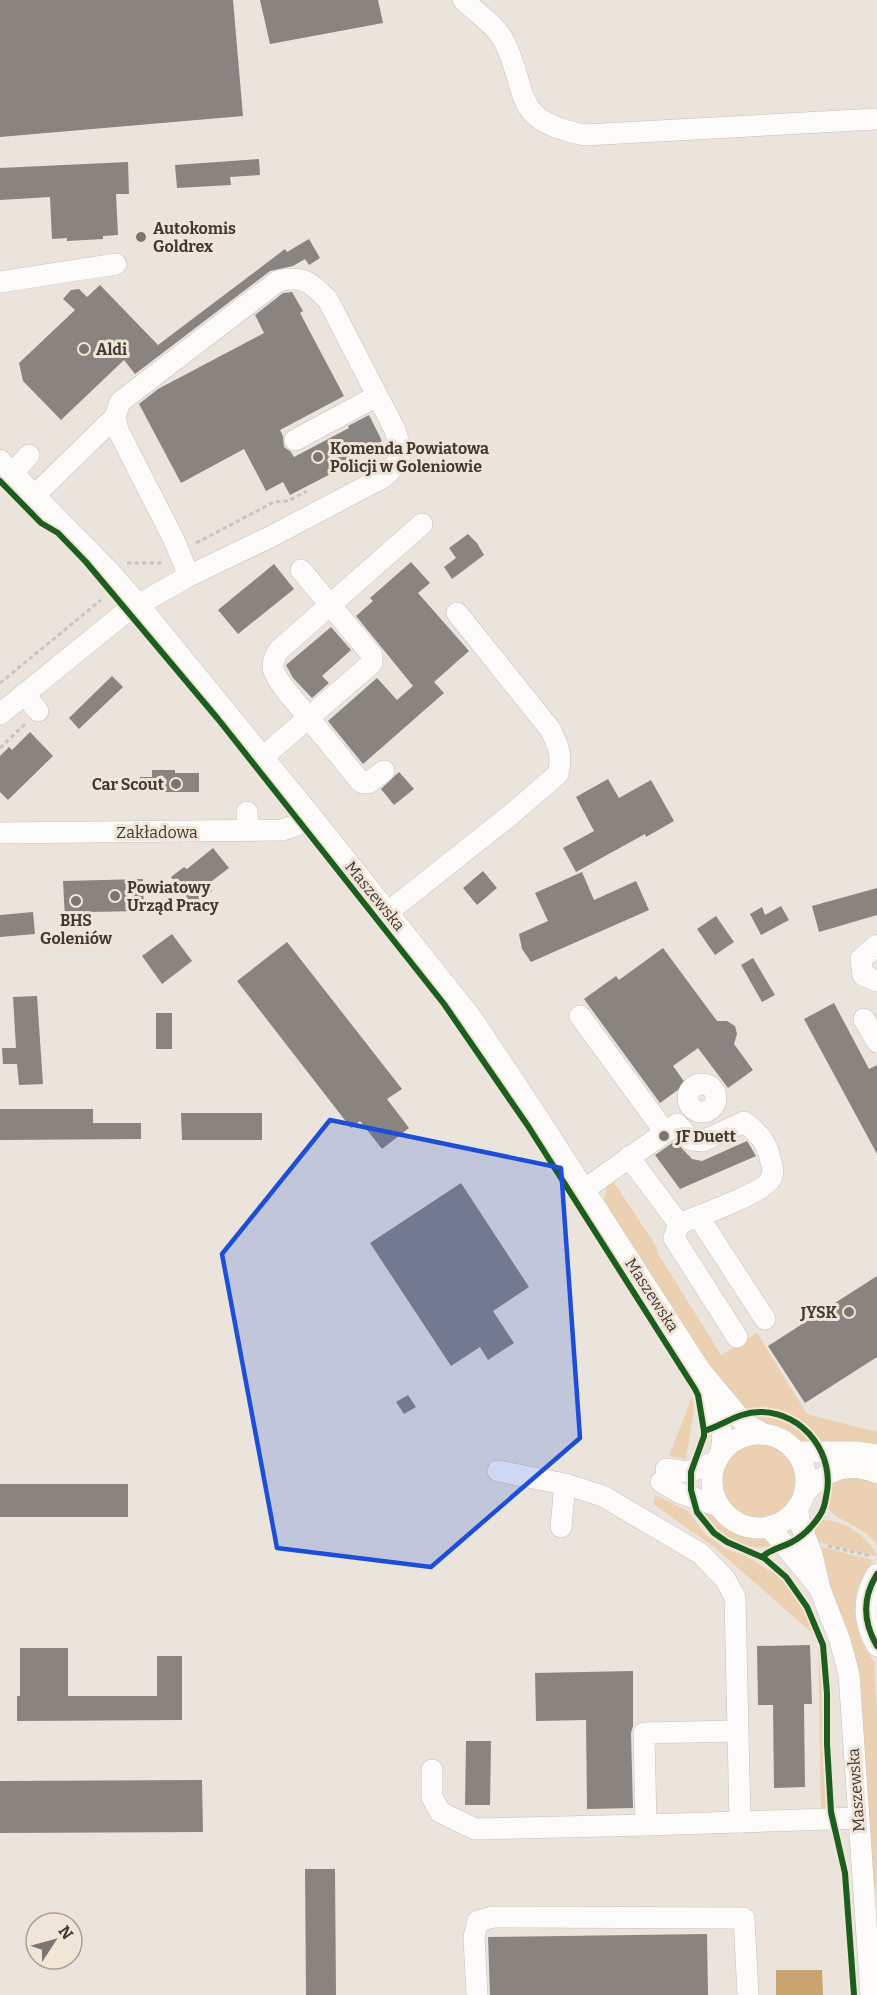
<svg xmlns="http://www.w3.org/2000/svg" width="877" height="1995" viewBox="0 0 877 1995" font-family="Bitter,serif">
<rect width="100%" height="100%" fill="#ebe4dd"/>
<g fill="#ebd1b2">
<polygon points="608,1181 613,1181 656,1246 657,1252 721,1355 757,1333 807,1414 877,1432 877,1449 824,1444 793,1418 769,1410 746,1410 709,1366 609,1213 604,1199"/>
<polygon points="692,1397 694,1410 686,1459 669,1456"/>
<path d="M761 1414C784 1417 802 1426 815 1446L800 1442 747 1416Z"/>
<circle cx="759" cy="1481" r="38"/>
<path d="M846 1474 877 1481V1545C864 1526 836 1521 828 1508L832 1481Z"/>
<path d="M655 1495 688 1511 704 1533 724 1548 744 1555 770 1571 774 1569C828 1621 823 1665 824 1734 825 1760 827 1786 829 1812L821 1813 818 1638 714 1547 653 1504Z"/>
<path d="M697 1504 716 1514 736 1529 760 1536 776 1545C741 1554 712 1534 697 1504Z"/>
<path d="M823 1520C844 1520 869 1537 877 1556L819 1542 815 1534 810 1536V1532Z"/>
<polygon points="814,1545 873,1560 857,1589 854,1612 861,1640 867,1652 874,1661 877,1714 877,1892 876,1887 872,1888 856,1663 846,1625"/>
</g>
<polygon fill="#caa46e" points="776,1970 822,1970 823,1995 776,1995"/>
<g fill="#89847f">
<polygon points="0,0 233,0 243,116 0,137"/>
<polygon points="260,0 378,0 383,23 270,44"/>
<polygon points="259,159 260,175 230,177 231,185 177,188 175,165"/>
<polygon points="128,162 129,194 116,194 118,235 103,236 103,239 67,241 67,238 52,239 50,197 0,200 0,168"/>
<polygon points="309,239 320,258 309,265 305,259 293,266 270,271 135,374 124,360 61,420 23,381 19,363 75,310 63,299 71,290 79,289 87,297 100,285 158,345 285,249 287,252"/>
<polygon points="292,292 303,311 300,313 344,396 280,430 283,436 284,447 291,452 294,457 349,428 348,426 369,415 382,441 344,461 346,466 290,495 283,482 266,491 244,449 181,483 139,404 158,389 264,333 255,315 283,293"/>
<polygon points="468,534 477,543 484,555 452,579 444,567 456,558 449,548"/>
<polygon points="411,562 430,583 418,593 469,651 434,682 444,693 363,764 328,721 377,678 397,700 413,686 356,616 373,601 370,598"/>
<polygon points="274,564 294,589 238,634 218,610"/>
<polygon points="331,627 351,650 322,676 329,683 312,698 293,678 286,665"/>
<polygon points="112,676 123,687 79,729 69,718"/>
<polygon points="30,732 53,756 8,800 0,792 0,756 9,747 12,750"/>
<polygon points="152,770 175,770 175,773 199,773 199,792 140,792 140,777 152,777"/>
<polygon points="399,772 414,789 394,805 381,789"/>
<polygon points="608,779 619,798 651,780 674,821 646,837 645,834 576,872 563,848 594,831 576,797"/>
<polygon points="213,848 229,868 208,884 212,891 193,905 171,877 184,867 187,869"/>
<polygon points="483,871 497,888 477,905 463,888"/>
<polygon points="582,872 594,900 636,881 649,910 531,962 522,949 519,934 548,921 535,893"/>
<polygon points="143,879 144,911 87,912 87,918 65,919 63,881"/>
<polygon points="877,888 877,915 819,932 812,906"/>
<polygon points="781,906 789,920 761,935 750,914 762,907 765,915"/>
<polygon points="33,912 35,934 0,937 0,915"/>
<polygon points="716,916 734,942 715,955 697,929"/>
<polygon points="172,934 192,961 162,984 142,956"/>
<polygon points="287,942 402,1089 387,1099 409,1128 382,1149 360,1121 351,1128 237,981"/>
<polygon points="663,948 717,1021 727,1021 735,1026 737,1034 734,1044 753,1070 728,1088 698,1048 673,1066 686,1084 660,1103 584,999 616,976 619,980"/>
<polygon points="753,958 775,995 762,1002 741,965"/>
<polygon points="37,996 43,1084 19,1085 17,1064 3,1064 2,1048 16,1048 13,997"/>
<polygon points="834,1003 869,1069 877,1065 877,1154 804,1019"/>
<rect x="156" y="1013" width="16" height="36"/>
<polygon points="0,1109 93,1109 93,1123 141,1123 141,1139 0,1140"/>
<polygon points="181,1113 262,1113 262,1140 182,1140"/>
<polygon points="675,1141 692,1159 702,1161 747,1141 756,1156 680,1189 655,1155"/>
<polygon points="461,1183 529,1287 493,1311 514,1343 488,1360 480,1347 451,1366 370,1243"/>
<polygon points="877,1276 877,1357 805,1403 768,1346"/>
<polygon points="408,1395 416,1407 404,1414 396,1402"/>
<rect x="0" y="1484" width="128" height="33"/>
<polygon points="810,1645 812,1704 804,1704 805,1787 774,1788 773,1705 758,1705 757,1646"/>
<polygon points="20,1648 68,1648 68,1696 157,1696 157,1656 182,1656 182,1720 17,1721 17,1696 20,1696"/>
<polygon points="633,1671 633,1726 631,1733 633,1808 587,1809 586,1720 536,1721 535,1673"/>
<polygon points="466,1741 491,1741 490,1805 465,1805"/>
<polygon points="202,1780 203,1832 0,1833 0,1781"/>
<polygon points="305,1869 335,1869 336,1995 306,1995"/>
<polygon points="707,1934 708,1995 490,1995 488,1937"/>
</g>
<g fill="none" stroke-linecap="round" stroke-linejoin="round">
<g stroke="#c6c0bb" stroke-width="22">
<g id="minor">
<path d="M463 0C476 12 497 26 505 43 530 97 511 120 584 135L877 119"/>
<polyline points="0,282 116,264"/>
<polyline points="295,440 377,396"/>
<polyline points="0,460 106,568 138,604 311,816 471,1017 539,1119 700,1370 740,1418 748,1425 762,1433"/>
<polyline points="13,473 29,455"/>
<polyline points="35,495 115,417"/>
<polyline points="24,694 38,711"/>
<path d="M0 714 127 611 189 576 272 536 382 478C402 463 403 453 395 430L328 300C311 282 302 275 278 281L120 402 115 417 118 430 174 540 189 576"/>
<polyline points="263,757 372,663 372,655 301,570"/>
<path d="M384 771 368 783H363L360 781 284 688C274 674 268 666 279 650L422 524"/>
<polyline points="247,812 248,831"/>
<polyline points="0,833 282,830 300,824 311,816"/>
<path d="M388 912 508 817 558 774C563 756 558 745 550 729L457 613"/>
<polyline points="877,945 861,959 863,975 877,981"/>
<polyline points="580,1016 665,1132"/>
<polyline points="864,1019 877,1042"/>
<circle cx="702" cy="1098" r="14"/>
<path d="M585 1189 677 1124 691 1140 703 1141 744 1122C757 1131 767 1142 770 1158 772 1166 775 1173 770 1180 763 1193 696 1217 679 1224L629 1157"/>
<polyline points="698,1216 765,1319"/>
<polyline points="679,1224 674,1238 737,1337"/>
<polyline points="704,1382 723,1436 721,1452"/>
<circle cx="759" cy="1481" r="47"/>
<polyline points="797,1452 857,1452 877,1455"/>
<polyline points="666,1469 688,1472 716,1462"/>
<polyline points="498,1471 565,1484 603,1496 701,1554 725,1579 735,1597 740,1822 858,1818"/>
<polyline points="661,1482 680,1493 719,1506"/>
<path d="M805 1493C825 1471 848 1460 877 1473"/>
<polyline points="798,1508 799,1521 812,1554 820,1589 840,1641 849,1674 871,1995"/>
<polyline points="561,1527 565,1484"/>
<polyline points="768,1527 777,1536 818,1586"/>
<path d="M877 1574C862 1598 863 1622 877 1646"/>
<polyline points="737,1731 644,1733 646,1825 740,1822"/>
<polyline points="432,1770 432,1797 440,1812 475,1829 646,1825"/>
<polyline points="477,1995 474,1937 478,1921 493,1917 744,1918 748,1995"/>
</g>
</g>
<g stroke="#c7c5c2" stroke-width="3" stroke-dasharray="4.5 3" stroke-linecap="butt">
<polyline points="196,543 274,502 288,501 307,491"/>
<polyline points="127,563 164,563"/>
<polyline points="0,683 101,600"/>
<polyline points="0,748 25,724"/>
<polyline points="828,1546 871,1556"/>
</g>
<use href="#minor" stroke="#fcfbfa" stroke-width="21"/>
<g stroke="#f1e5d7" stroke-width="10">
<g id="cycleway">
<polyline points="0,481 41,523 58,533 86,562 218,719 444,1004 528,1126 695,1389 698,1395 704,1431 704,1436 691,1472 691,1490 697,1512 714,1533 727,1542 764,1558 786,1577 807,1607 823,1645 827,1693 827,1744 831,1812 845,1873 854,1995"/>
<path d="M704 1431C724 1425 738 1412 760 1412 804 1412 836 1455 826 1497 825 1504 824 1509 820 1515 813 1526 802 1537 790 1543 780 1548 771 1549 762 1557"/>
<path d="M877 1574C862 1598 863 1622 877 1646"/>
</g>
</g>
<use href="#cycleway" stroke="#1b5e20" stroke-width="6"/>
</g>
<path fill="#1d4ed8" fill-opacity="0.2" stroke="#1d4ed8" stroke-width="4.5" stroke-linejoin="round" d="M330 1120 561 1168 580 1438 431 1567 277 1548 222 1254Z"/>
<g fill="#7b7670" stroke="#f1e5d7" stroke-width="2">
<circle cx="141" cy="237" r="6"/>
<circle cx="84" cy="349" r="6"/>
<circle cx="318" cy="457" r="6"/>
<circle cx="176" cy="784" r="6"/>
<circle cx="115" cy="896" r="6"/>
<circle cx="76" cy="901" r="6"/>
<circle cx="664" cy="1136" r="6"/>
<circle cx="849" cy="1312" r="6"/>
</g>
<g text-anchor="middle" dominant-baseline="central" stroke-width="6" stroke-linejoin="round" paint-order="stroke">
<g font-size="16" font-weight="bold" fill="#3f3a35" stroke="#f1e5d7" text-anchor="start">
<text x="153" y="228">Autokomis<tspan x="153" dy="18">Goldrex</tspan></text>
<text x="96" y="349">Aldi</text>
<text x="330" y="448">Komenda Powiatowa<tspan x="330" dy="18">Policji w Goleniowie</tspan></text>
<text x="164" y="784" text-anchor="end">Car Scout</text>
<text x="127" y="887">Powiatowy<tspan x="127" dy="18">Urząd Pracy</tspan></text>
<text x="76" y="920" text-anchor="middle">BHS<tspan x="76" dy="18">Goleniów</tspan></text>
<text x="676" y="1136">JF Duett</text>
<text x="837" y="1312" text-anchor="end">JYSK</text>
</g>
<g font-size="16" fill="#3f3a35" stroke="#f1e5d7">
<text x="157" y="832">Zakładowa</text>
<text transform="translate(375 896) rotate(51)">Maszewska</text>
<text transform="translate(652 1295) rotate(57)">Maszewska</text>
<text transform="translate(856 1790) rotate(-94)">Maszewska</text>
</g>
</g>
<g transform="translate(54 1941) rotate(54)"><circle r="28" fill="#f1e5d7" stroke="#aaa196" stroke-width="1.5"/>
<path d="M0-4.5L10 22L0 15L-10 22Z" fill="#7b7670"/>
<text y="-9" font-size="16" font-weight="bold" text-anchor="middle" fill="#3f3a35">N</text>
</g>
</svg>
